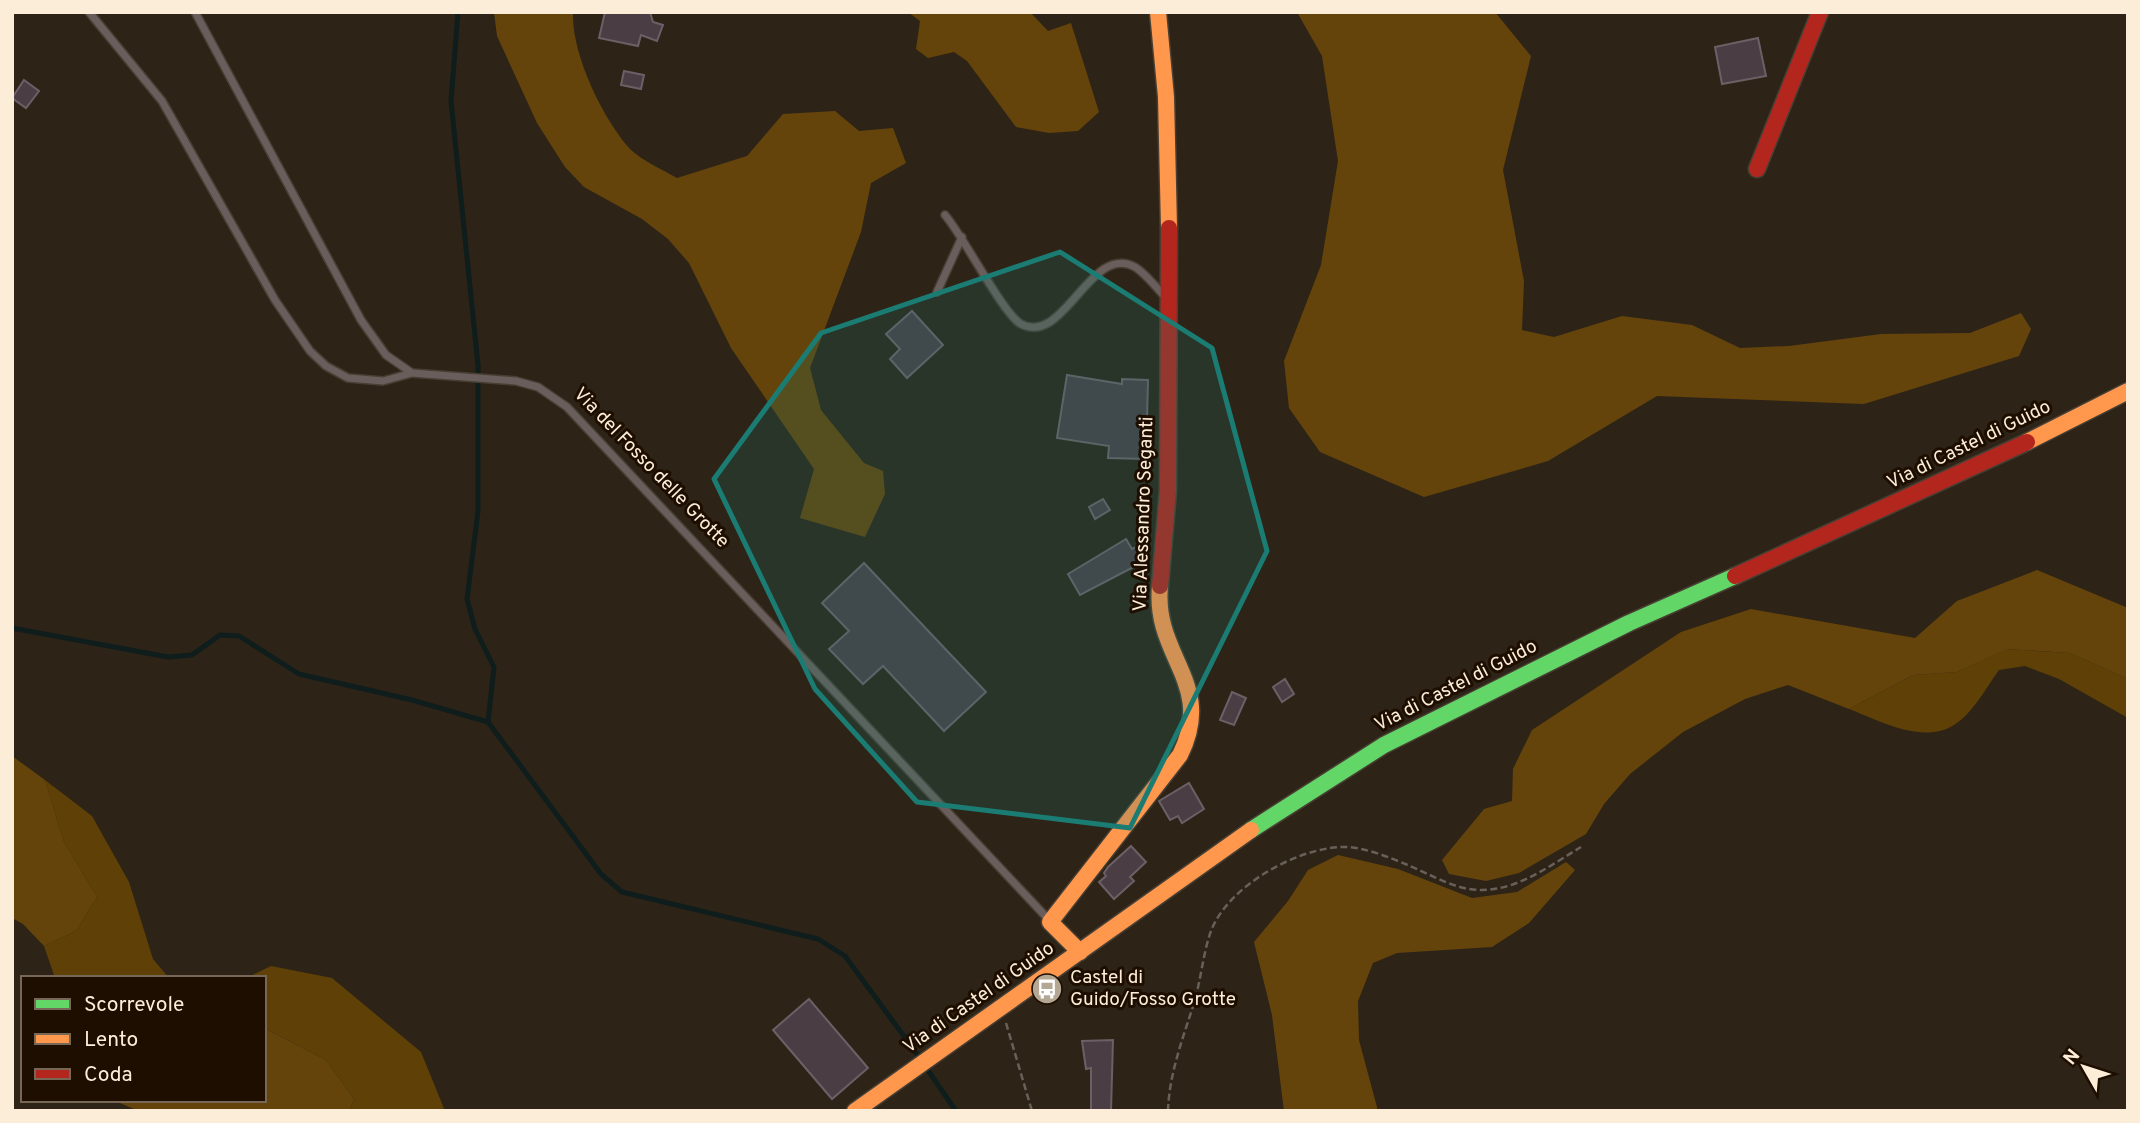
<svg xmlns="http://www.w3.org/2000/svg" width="2140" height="1123" viewBox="0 0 2140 1123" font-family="Overpass,sans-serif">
<rect width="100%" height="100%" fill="#2d2417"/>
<g fill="#5f4006">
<path d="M2006 649 2070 653 2128 679V718L2059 679 2025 666 1999 670C1986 688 1973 713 1954 725 1923 745 1878 720 1849 709L1913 675 1957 672Z"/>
<polygon points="45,780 92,816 129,882 153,959 169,978 55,978 44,946 76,931 97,897 64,842"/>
<polygon points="271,966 332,978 421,1052 445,1111 349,1111 354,1099 326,1060 264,1028 264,978 246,978"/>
</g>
<g fill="#65440c">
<path d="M494 12H573C571 53 603 120 631 150 643 161 663 170 677 178L747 156 783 114 835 111 859 131 893 128 906 163 871 183 861 232 810 368 821 410 864 463 883 471 885 494 865 537 800 518 814 469 731 348 689 263 668 239 642 219 584 187 565 167 537 123 497 36Z"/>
<polygon points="908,12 1030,12 1048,31 1071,23 1099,112 1078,131 1049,133 1016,127 967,61 954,52 928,58 916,49 920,21"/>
<polygon points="1297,12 1495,12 1531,56 1503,170 1524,281 1522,330 1554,337 1622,316 1692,325 1740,348 1789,346 1881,334 1970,333 2021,313 2031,329 2019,356 1864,404 1657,396 1548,461 1424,497 1320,452 1289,408 1284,361 1321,265 1338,161 1322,56"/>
<polygon points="2037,570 2128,608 2128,679 2070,653 2007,649 1957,672 1913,675 1849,709 1788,685 1745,699 1683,732 1630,774 1604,804 1586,834 1519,873 1486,881 1449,874 1442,860 1484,809 1512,801 1513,769 1532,730 1681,632 1751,609 1915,638 1957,601"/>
<polygon points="12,756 45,780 64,842 97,897 76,931 44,946 23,924 12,918"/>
<polygon points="1338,855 1398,869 1472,898 1517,892 1566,862 1575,870 1529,923 1492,947 1397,953 1373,963 1358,1001 1359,1040 1378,1111 1284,1111 1272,1015 1254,942 1288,901 1308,870"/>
<polygon points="264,1028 326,1060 354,1099 349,1111 134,1109 113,1100 264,1100"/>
</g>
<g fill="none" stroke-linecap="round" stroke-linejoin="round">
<g stroke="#0f1d1c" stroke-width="5">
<polyline points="458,12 451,101 478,365 478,511 467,599 475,629 494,667 488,722 601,874 622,892 818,939 845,956 920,1058"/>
<polyline points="12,628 168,657 192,655 220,635 239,636 299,674 412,700 488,722"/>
<polyline points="925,1066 956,1111"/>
</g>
</g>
<g fill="#4a3e44" stroke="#6c5f66" stroke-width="2">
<polygon points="605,12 650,12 653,22 663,25 657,41 641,35 638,46 599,38"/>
<polygon points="1758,38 1766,76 1722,84 1715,47"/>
<polygon points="624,71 644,75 641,89 621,85"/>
<polygon points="24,80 39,91 26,108 12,98"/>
<polygon points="912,311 943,345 907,378 890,359 900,349 886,334"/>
<polygon points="1067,375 1122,384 1122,379 1148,380 1146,459 1108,458 1109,446 1057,438"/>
<polygon points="1103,499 1110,510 1095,519 1089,507"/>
<polygon points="1126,539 1132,549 1136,547 1145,561 1080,595 1068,574"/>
<polygon points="864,563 986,692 944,731 883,666 863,684 829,649 849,631 822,603"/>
<polygon points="1285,679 1294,694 1282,702 1273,687"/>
<polygon points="1232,692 1246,698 1234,725 1220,720"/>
<polygon points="1189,783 1204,809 1182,823 1178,816 1170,820 1159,801"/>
<polygon points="1131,846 1146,862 1130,877 1134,881 1114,899 1099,882 1106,876 1104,873 1108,867"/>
<polygon points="809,999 868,1068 832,1099 773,1030"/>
<polygon points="1113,1040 1111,1111 1091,1111 1091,1068 1086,1069 1082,1041"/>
</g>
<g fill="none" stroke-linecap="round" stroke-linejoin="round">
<g stroke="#483f34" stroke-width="10">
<g id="lane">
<polyline points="89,12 162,101 275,300 310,351 326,366 348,378 383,381 412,373"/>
<polyline points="195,12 361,320 386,355 412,373 516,381 538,387 567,407 1050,921"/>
<path d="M945 215C964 237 1003 314 1021 324 1064 347 1091 242 1135 267 1146 274 1156 287 1165 297"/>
<polyline points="937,292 962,237"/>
</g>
</g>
<g stroke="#483f34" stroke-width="19">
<polyline id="fast" points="1251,830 1384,745 1629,623 1735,576"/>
</g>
<g stroke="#483f34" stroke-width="19">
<g id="slow">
<polyline points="1158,12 1166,97 1169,228"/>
<polyline points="2027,442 2128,391"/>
<path d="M1080 952 1050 922 1180 755C1216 683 1153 657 1160 586"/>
<polyline points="855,1111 1251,830"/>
</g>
</g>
<g stroke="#483f34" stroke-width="19">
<g id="jam">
<polyline points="1757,169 1820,12"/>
<polyline points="1735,576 2027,442"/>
<polyline points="1160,586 1168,490 1169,228"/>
</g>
</g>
<g stroke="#686059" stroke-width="2.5" stroke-dasharray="7 3.5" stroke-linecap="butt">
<polyline points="1006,1023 1032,1111"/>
<path d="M1168 1111C1169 1074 1183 1038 1194 1003 1201 980 1203 953 1211 931 1228 886 1298 847 1344 847 1365 847 1391 858 1410 866 1427 873 1446 884 1464 888 1508 898 1546 868 1581 847"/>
</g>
<use href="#lane" stroke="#695e5b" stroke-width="7"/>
<use href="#fast" stroke="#63d668" stroke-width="16"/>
<use href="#slow" stroke="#ff974d" stroke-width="16"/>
<use href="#jam" stroke="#b3261e" stroke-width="16"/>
</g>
<path fill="#1b7c73" fill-opacity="0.2" stroke="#1b7c73" stroke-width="5" stroke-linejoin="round" d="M1060 252 1212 348 1267 551 1130 828 917 802 815 689 714 479 821 333Z"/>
<defs>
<g id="bus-disc" transform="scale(1.575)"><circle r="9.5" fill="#b4a794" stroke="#1d0e00"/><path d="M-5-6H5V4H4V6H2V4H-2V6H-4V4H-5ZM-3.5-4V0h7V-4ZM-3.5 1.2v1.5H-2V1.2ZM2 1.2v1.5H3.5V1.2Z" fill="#fff"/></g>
</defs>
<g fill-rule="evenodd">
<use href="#bus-disc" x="1047" y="989"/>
</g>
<g text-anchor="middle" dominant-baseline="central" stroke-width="6" stroke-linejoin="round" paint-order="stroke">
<g font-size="19" fill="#fcedd8" stroke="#1d0e00">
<text transform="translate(1969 445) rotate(-26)">Via di Castel di Guido</text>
<text transform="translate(651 468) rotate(46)">Via del Fosso delle Grotte</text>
<text transform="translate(1144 514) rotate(-88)">Via Alessandro Seganti</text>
<text transform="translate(1456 686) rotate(-27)">Via di Castel di Guido</text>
<text transform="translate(979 998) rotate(-35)">Via di Castel di Guido</text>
</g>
<g font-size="19" fill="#fcedd8" stroke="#1d0e00" text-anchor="start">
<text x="1070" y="978">Castel di<tspan x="1070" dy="22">Guido/Fosso Grotte</tspan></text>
</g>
</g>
<rect width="2140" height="1123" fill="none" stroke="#fcedd8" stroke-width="28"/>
<rect x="21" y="976" width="245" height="126" fill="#1d0e00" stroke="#766756" stroke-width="2"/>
<rect x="35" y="999" width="35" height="10" fill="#63d668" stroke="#766756" stroke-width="2"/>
<text x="84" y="1011" font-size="21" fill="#fcedd8">Scorrevole</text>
<rect x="35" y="1034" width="35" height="10" fill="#ff974d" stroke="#766756" stroke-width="2"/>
<text x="84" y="1046" font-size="21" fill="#fcedd8">Lento</text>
<rect x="35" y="1069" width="35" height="10" fill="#b3261e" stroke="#766756" stroke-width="2"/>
<text x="84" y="1081" font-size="21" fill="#fcedd8">Coda</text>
<g transform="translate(2084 1067) rotate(309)" stroke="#1d0e00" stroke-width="5" paint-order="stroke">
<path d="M0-5L12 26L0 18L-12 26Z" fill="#fcedd8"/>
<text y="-10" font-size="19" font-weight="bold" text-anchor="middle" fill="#fcedd8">N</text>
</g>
</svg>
